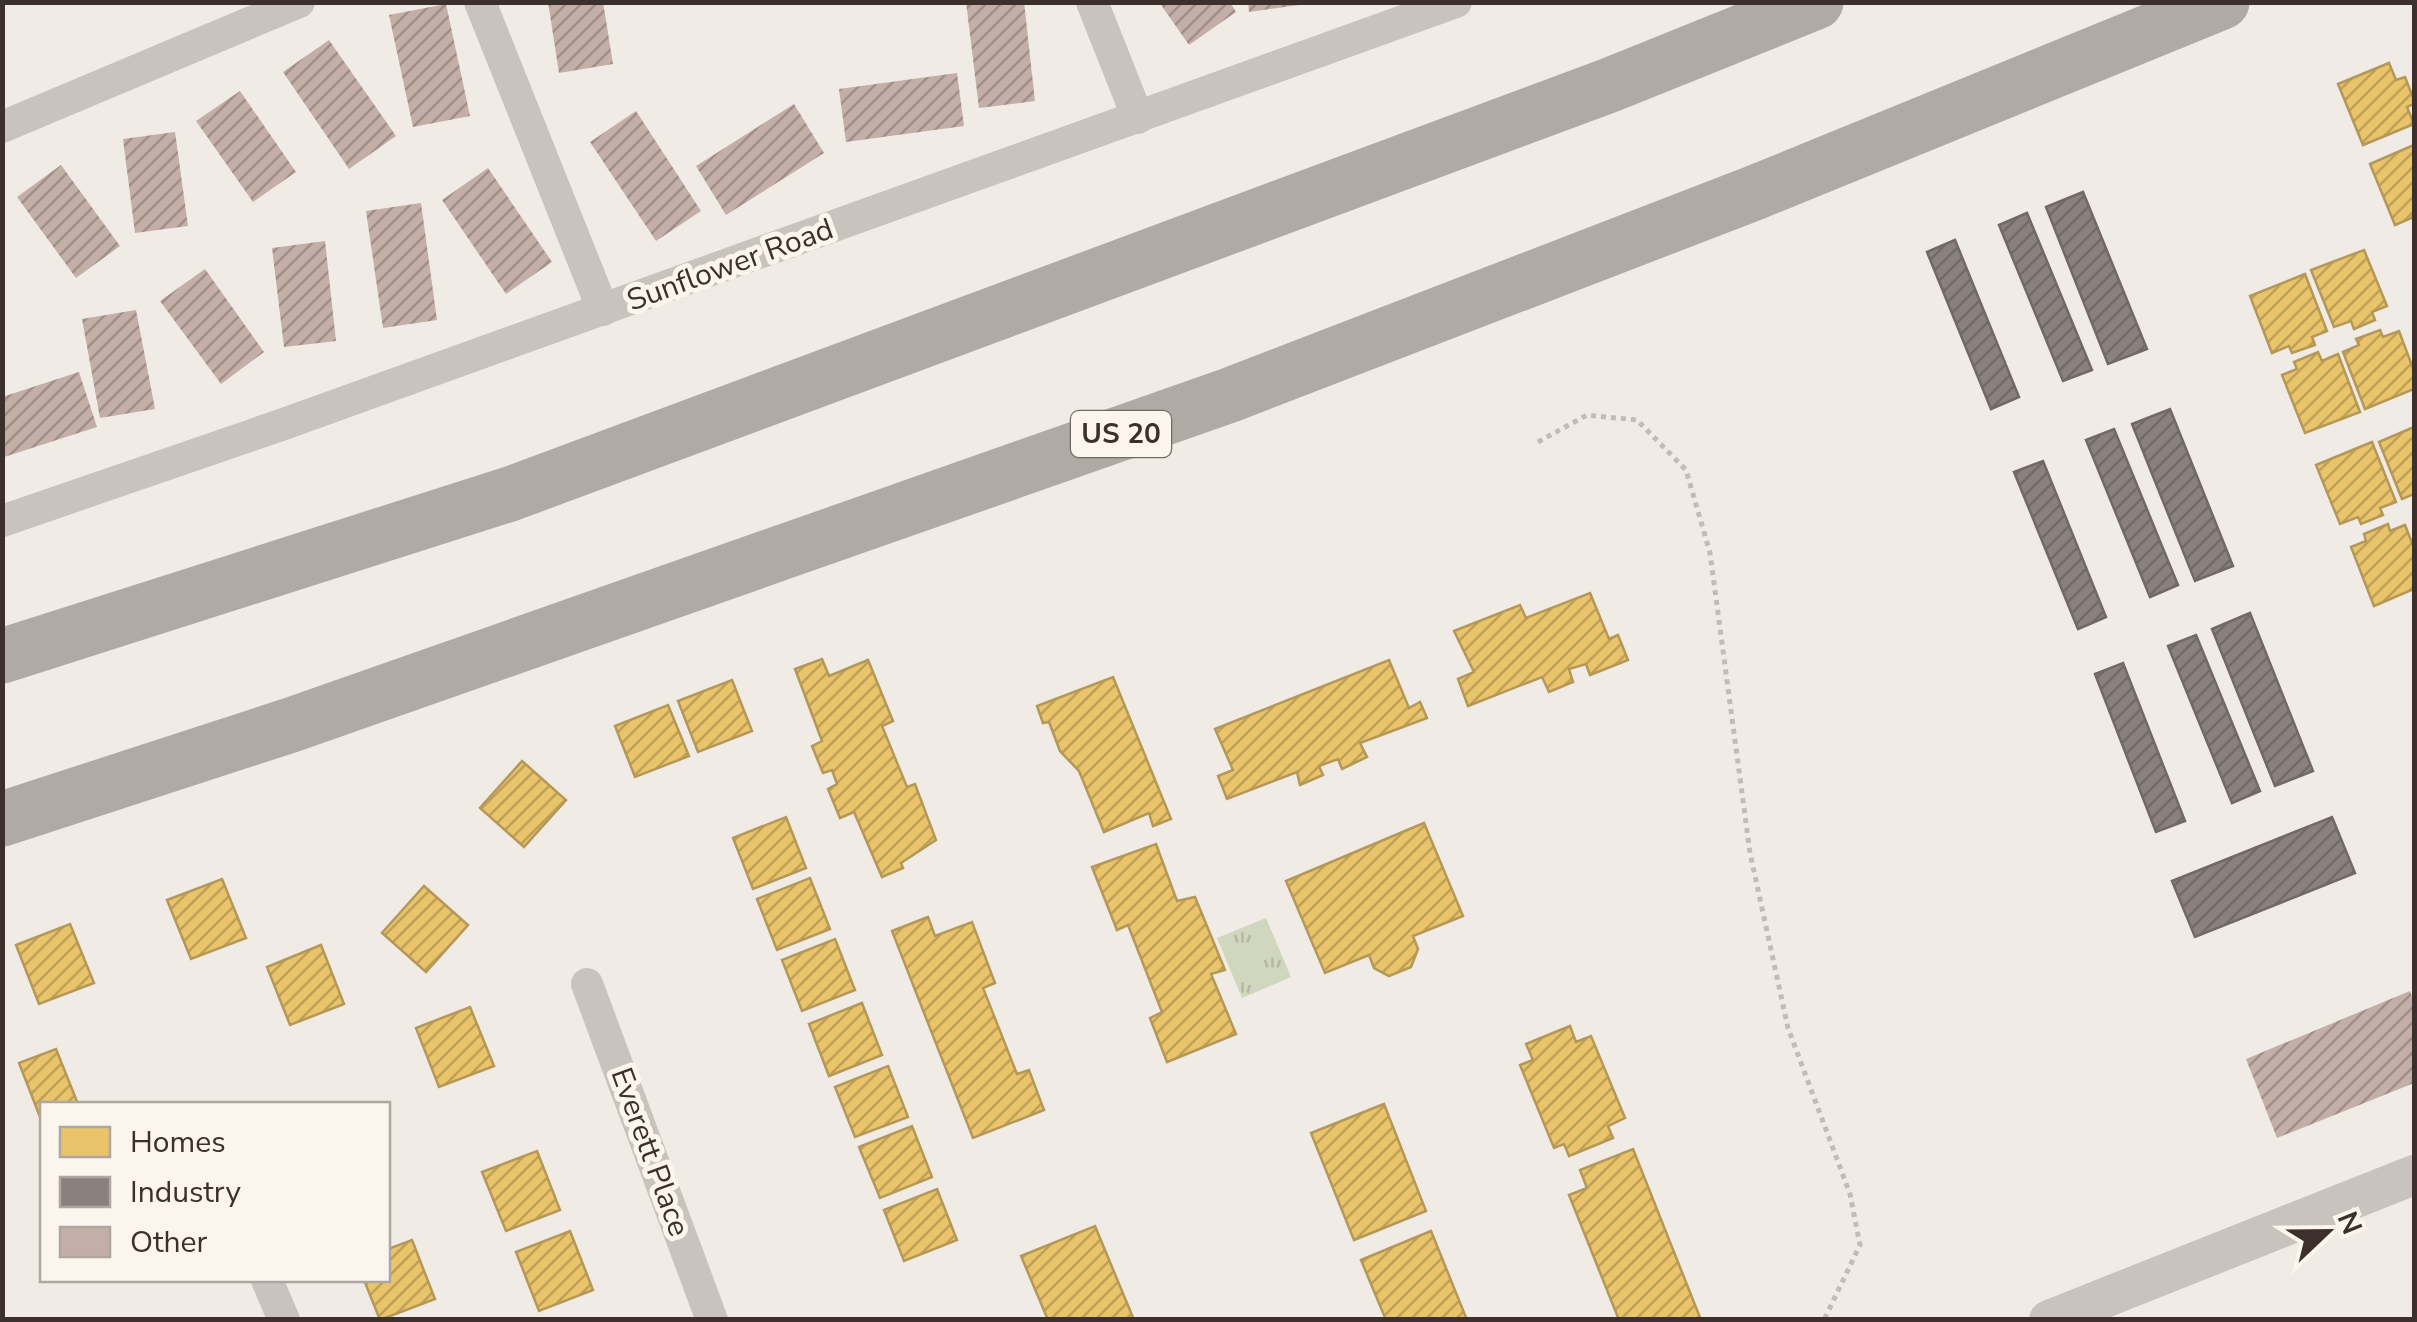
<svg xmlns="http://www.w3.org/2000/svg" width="2417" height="1322" viewBox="0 0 2417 1322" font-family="'Nunito Sans',sans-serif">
<defs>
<pattern id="park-tufts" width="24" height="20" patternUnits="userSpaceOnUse" patternTransform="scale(2.5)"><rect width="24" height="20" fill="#d1d6bf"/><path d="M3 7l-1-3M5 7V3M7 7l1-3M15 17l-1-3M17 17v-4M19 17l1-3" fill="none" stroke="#b4b8a4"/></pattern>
<pattern id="homes-hatch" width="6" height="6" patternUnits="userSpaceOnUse" patternTransform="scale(2.5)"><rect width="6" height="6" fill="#e9c46a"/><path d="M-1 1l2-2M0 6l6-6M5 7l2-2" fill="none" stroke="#bea057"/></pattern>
<pattern id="industry-hatch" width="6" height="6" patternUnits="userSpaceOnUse" patternTransform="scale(2.5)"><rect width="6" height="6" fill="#8a817c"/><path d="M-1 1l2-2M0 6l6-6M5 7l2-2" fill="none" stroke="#726a66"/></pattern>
<pattern id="building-hatch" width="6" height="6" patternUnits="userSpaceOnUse" patternTransform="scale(2.5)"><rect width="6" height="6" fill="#c3afa7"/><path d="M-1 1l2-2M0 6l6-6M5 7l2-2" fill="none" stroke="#a08f88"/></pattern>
</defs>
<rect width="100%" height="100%" fill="#f0ebe5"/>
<polygon fill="url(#park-tufts)" points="1266,918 1291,977 1242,998 1217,938"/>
<g fill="url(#homes-hatch)" stroke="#b59857" stroke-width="2.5">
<polygon points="2389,63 2396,80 2405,77 2414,100 2414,104 2407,107 2414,124 2363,145 2338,84"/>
<polygon points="2414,145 2414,217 2395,225 2370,164"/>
<polygon points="2364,250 2387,306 2372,312 2375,320 2354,329 2351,321 2334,327 2311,270"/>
<polygon points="2305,274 2327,331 2312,337 2315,345 2292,353 2289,346 2272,353 2250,296"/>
<polygon points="2380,330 2383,337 2399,331 2414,371 2414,389 2365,409 2343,352 2359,345 2356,339"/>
<polygon points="2318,352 2322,361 2338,354 2360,412 2305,433 2282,375 2297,369 2294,362"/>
<polygon points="2414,427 2414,494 2402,499 2379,442"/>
<polygon points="2372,442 2396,502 2380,508 2383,515 2361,524 2358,517 2340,524 2316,465"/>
<polygon points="2388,524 2390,531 2405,525 2414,548 2414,589 2374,606 2351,547 2366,541 2364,534"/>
<polygon points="1590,593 1609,639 1618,635 1628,660 1590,675 1586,664 1569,669 1573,682 1549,692 1542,677 1468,706 1458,679 1474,672 1454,631 1520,605 1526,618"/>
<polygon points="822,659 829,676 868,660 893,721 882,726 907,787 915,784 936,840 901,863 903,868 882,877 854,812 840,818 828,789 837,784 832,770 823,773 812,746 822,741 795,669"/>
<polygon points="1389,660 1409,708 1420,702 1427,718 1360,743 1367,757 1342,769 1338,759 1319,766 1323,775 1300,785 1297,772 1227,799 1218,776 1233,770 1215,729"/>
<polygon points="1113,677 1171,819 1153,826 1149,813 1104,832 1079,771 1060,751 1049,722 1043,723 1037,706"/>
<polygon points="732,680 752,731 698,752 678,701"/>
<polygon points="668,705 689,756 635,777 615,726"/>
<polygon points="522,761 566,800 524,847 480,808"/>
<polygon points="786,817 806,868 753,889 733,838"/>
<polygon points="1424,823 1463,916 1413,936 1418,949 1411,967 1389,976 1374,968 1369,955 1325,973 1286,881"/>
<polygon points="1156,844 1177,901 1195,897 1225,970 1211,974 1236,1034 1167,1062 1150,1018 1162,1012 1128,925 1117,930 1092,867"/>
<polygon points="810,878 830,929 777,950 757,899"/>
<polygon points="222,879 246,938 191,959 167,900"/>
<polygon points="424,886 468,925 426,972 382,933"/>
<polygon points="928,917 935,936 972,922 995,983 983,988 1017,1074 1029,1070 1044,1110 973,1138 892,931"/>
<polygon points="70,924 94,983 39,1004 16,945"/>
<polygon points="835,939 855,990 802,1011 782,960"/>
<polygon points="321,945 344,1004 290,1025 267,967"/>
<polygon points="862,1003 882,1055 829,1076 809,1024"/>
<polygon points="470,1007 494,1066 439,1087 416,1028"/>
<polygon points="1570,1026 1576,1042 1591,1036 1625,1118 1608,1126 1613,1138 1569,1156 1564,1144 1554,1148 1520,1065 1533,1060 1526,1044"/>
<polygon points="56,1049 78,1104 42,1104 42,1122 19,1063"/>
<polygon points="888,1066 908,1117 855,1137 835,1087"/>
<polygon points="1384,1104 1426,1211 1354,1240 1311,1133"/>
<polygon points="912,1126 932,1177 880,1198 859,1147"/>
<polygon points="1633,1149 1701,1320 1619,1320 1569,1195 1587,1188 1580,1170"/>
<polygon points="537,1151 560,1210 506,1231 482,1172"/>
<polygon points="937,1189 957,1240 904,1261 884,1210"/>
<polygon points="1095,1226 1134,1320 1048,1320 1021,1256"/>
<polygon points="570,1231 593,1290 539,1311 516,1252"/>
<polygon points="1431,1231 1467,1320 1386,1320 1361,1260"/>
<polygon points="412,1240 435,1299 380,1320 364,1280 388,1280 388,1249"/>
</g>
<g fill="url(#industry-hatch)" stroke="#726964" stroke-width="2.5">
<polygon points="2083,192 2147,349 2108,364 2046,207"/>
<polygon points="2027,213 2092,370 2063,381 1999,225"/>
<polygon points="1955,240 2019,397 1991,409 1927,252"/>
<polygon points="2170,409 2233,566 2195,581 2132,424"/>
<polygon points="2114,429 2178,585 2150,597 2086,440"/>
<polygon points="2043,461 2106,617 2078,629 2014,472"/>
<polygon points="2250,613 2313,771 2275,786 2212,629"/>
<polygon points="2196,635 2260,791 2232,803 2168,646"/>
<polygon points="2123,663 2185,821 2156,832 2095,674"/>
<polygon points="2332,817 2355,873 2195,937 2172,881"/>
</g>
<g fill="url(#building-hatch)">
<polygon points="548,2 603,2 613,64 559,73"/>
<polygon points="966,2 1024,2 1035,101 979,108"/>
<polygon points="1159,2 1230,2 1236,12 1189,45"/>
<polygon points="1248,2 1299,2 1299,5 1249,12"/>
<polygon points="446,4 470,116 413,127 389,15"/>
<polygon points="329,40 396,136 349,169 283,72"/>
<polygon points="957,73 964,126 846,142 839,89"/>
<polygon points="240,91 296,172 253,202 196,121"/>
<polygon points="794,104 824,153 726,215 696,166"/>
<polygon points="636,111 701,211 656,241 590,142"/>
<polygon points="175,132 188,226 135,233 123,139"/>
<polygon points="61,165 120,246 76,278 17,197"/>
<polygon points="488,168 552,262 506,294 442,200"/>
<polygon points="421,203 437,320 383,328 366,211"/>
<polygon points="325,241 336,341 284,347 272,248"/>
<polygon points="205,269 264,352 221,384 160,301"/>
<polygon points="136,310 155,409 100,418 82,319"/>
<polygon points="79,372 97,427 4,457 2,397"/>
<polygon points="2410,991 2414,1002 2414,1083 2277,1138 2246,1059"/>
</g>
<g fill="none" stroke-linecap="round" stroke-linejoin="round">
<polyline stroke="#c2bbb6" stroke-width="5" stroke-dasharray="5 5" stroke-linecap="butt" points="1538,442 1587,415 1637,420 1686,470 1710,553 1750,853 1788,1028 1850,1194 1860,1245 1824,1320"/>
<g stroke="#c9c3be" stroke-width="32">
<polyline points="480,2 603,310"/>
<polyline points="1092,2 1138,118"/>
<polyline points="2,127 299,2"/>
<polyline points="2,521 281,425 1456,2"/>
<polyline points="587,984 712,1320"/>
<polyline points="267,1280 284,1320"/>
</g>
<polyline stroke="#c9c3be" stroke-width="40" points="2049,1320 2414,1175"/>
<g stroke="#afaaa4" stroke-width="55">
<polyline points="2,656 510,494 1610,85 1816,2"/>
<polyline points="2,819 291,725 1230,395 1754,193 2222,2"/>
</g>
</g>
<g text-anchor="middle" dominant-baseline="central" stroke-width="10" stroke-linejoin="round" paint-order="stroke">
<rect fill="#fbf5ee" stroke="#756b66" stroke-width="2.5" x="1071" y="411" width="100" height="46" rx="8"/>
<g font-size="28" font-weight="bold" fill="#3b302b">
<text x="1121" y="434">US 20</text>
</g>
<g font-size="30" fill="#3b302b" stroke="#fbf5ee">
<text transform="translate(730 265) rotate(-20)">Sunflower Road</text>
<text transform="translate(650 1152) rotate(70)">Everett Place</text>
</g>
</g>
<rect width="2417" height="1322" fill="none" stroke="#3b302b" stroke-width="10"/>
<rect x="40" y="1102" width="350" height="180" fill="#fbf5ee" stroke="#aea6a0" stroke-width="2.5"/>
<rect x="60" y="1127" width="50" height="30" fill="#e9c46a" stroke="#aea6a0" stroke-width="2.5"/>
<text x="130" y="1152" font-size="30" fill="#3b302b">Homes</text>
<rect x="60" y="1177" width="50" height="30" fill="#8a817c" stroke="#aea6a0" stroke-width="2.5"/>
<text x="130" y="1202" font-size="30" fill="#3b302b">Industry</text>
<rect x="60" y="1227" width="50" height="30" fill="#c3afa7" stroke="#aea6a0" stroke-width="2.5"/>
<text x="130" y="1252" font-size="30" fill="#3b302b">Other</text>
<g transform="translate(2327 1232) rotate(68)" stroke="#fbf5ee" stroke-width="8" paint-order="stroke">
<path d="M0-8L18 38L0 25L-18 38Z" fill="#3b302b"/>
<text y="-15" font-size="28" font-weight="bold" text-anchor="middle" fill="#3b302b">N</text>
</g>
</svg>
